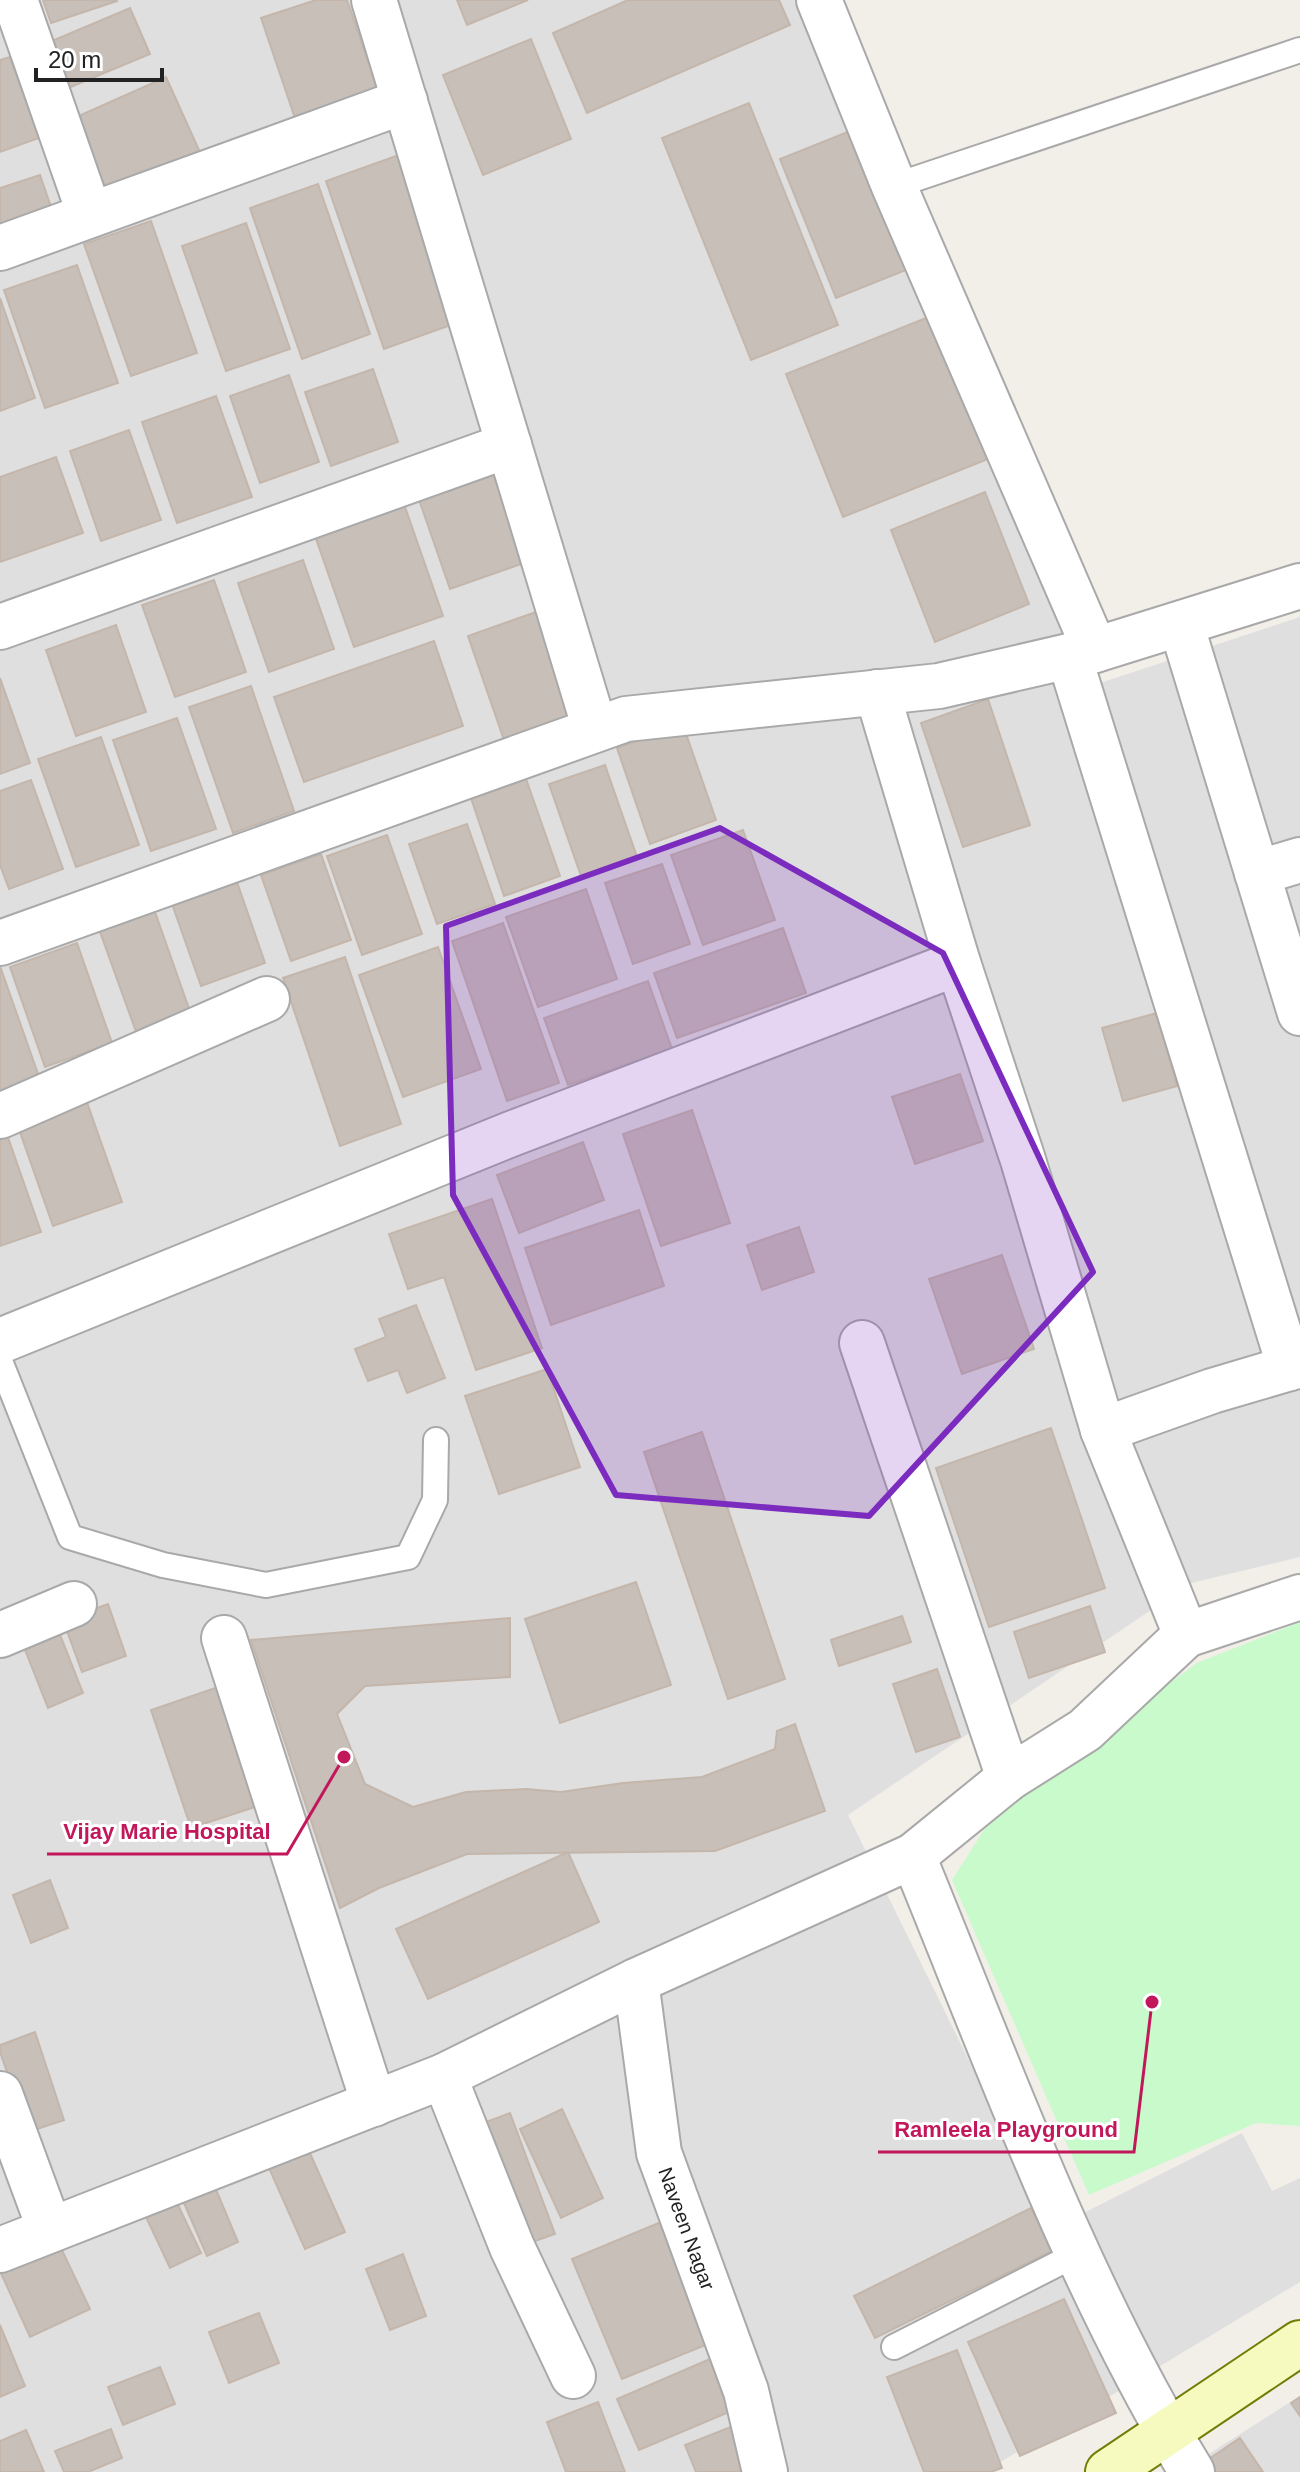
<svg xmlns="http://www.w3.org/2000/svg" width="1300" height="2472" viewBox="0 0 1300 2472" font-family="Arial,sans-serif">
<rect width="100%" height="100%" fill="#f2efe9"/>
<g fill="#e0dfdf">
<polygon points="0,0 796,0 1094,685 1300,617 1300,1557 1191,1583 848,1815 1052,2229 1242,2133 1272,2191 1300,2178 1300,2282 984,2472 0,2472"/>
<polygon points="1300,2396 1300,2472 1216,2472 1207,2455"/>
</g>
<polygon fill="#c8facc" points="1300,1622 1300,2126 1256,2123 1089,2195 952,1880 996,1811 1197,1663"/>
<g fill="#c7bfb8" stroke="#c4b6ab" stroke-width="2">
<polygon points="43,0 116,0 117,1 51,23"/>
<polygon points="316,0 347,0 381,99 298,127 261,18"/>
<polygon points="457,0 528,0 467,25"/>
<polygon points="628,0 779,0 790,25 587,113 553,33"/>
<polygon points="130,8 150,54 66,89 47,43"/>
<polygon points="531,39 571,139 483,175 443,75"/>
<polygon points="10,57 39,138 0,152 0,60"/>
<polygon points="166,77 207,168 114,204 72,119"/>
<polygon points="749,103 838,325 751,360 662,138"/>
<polygon points="855,129 911,268 836,298 780,159"/>
<polygon points="407,152 465,320 384,349 326,181"/>
<polygon points="40,175 57,224 0,243 0,188"/>
<polygon points="318,184 370,334 302,359 250,208"/>
<polygon points="151,221 197,353 131,376 84,244"/>
<polygon points="246,223 290,349 226,371 182,246"/>
<polygon points="77,265 118,383 45,408 4,290"/>
<polygon points="0,298 35,398 0,411"/>
<polygon points="941,312 998,455 843,517 786,374"/>
<polygon points="373,369 398,442 331,466 305,392"/>
<polygon points="289,375 319,462 260,483 230,396"/>
<polygon points="216,396 252,497 177,523 142,422"/>
<polygon points="129,430 161,520 101,541 70,451"/>
<polygon points="56,457 83,533 0,562 0,477"/>
<polygon points="490,465 524,563 450,589 416,491"/>
<polygon points="985,492 1029,604 935,642 891,530"/>
<polygon points="404,504 443,616 354,647 315,536"/>
<polygon points="303,560 334,649 269,672 238,583"/>
<polygon points="214,580 246,672 175,697 142,605"/>
<polygon points="550,607 587,714 505,743 468,636"/>
<polygon points="116,625 146,712 76,736 46,650"/>
<polygon points="434,641 463,726 304,782 274,697"/>
<polygon points="0,678 30,763 0,774"/>
<polygon points="251,686 294,811 233,833 189,707"/>
<polygon points="988,699 1030,825 963,847 921,723"/>
<polygon points="177,718 216,829 151,851 113,740"/>
<polygon points="683,725 716,820 650,844 617,748"/>
<polygon points="101,737 139,845 76,867 38,759"/>
<polygon points="605,765 637,857 581,876 549,784"/>
<polygon points="525,776 560,876 504,896 470,795"/>
<polygon points="31,780 63,869 9,889 0,865 0,791"/>
<polygon points="467,824 495,904 437,924 409,844"/>
<polygon points="743,830 775,920 703,945 671,855"/>
<polygon points="387,835 422,934 362,955 327,856"/>
<polygon points="321,854 351,940 291,961 261,875"/>
<polygon points="662,864 690,944 633,964 605,883"/>
<polygon points="236,879 265,963 201,986 171,901"/>
<polygon points="586,889 617,979 538,1007 506,917"/>
<polygon points="154,909 193,1020 139,1040 99,929"/>
<polygon points="503,923 559,1083 507,1101 452,941"/>
<polygon points="783,928 806,993 677,1038 654,973"/>
<polygon points="77,943 112,1043 45,1067 10,967"/>
<polygon points="438,947 481,1069 403,1097 359,975"/>
<polygon points="345,957 401,1124 340,1146 283,978"/>
<polygon points="0,966 44,1091 0,1106"/>
<polygon points="648,981 672,1049 568,1085 544,1018"/>
<polygon points="1157,1013 1177,1086 1123,1101 1102,1028"/>
<polygon points="960,1074 983,1141 915,1164 892,1097"/>
<polygon points="83,1091 122,1202 53,1226 14,1115"/>
<polygon points="692,1110 730,1223 661,1246 623,1134"/>
<polygon points="4,1126 41,1232 0,1246 0,1128"/>
<polygon points="583,1142 604,1200 519,1233 497,1175"/>
<polygon points="492,1199 542,1348 476,1370 444,1277 408,1289 389,1234"/>
<polygon points="639,1210 664,1286 551,1325 525,1248"/>
<polygon points="799,1227 814,1272 762,1290 747,1245"/>
<polygon points="1002,1255 1034,1349 962,1374 929,1279"/>
<polygon points="416,1305 445,1378 407,1393 398,1370 368,1381 355,1349 386,1337 379,1319"/>
<polygon points="547,1369 580,1467 499,1494 465,1396"/>
<polygon points="1051,1428 1105,1588 989,1627 936,1468"/>
<polygon points="702,1432 785,1679 728,1699 644,1452"/>
<polygon points="636,1582 671,1685 560,1723 525,1619"/>
<polygon points="108,1604 126,1656 82,1672 63,1620"/>
<polygon points="1090,1606 1105,1652 1029,1678 1014,1632"/>
<polygon points="902,1616 911,1642 839,1666 831,1640"/>
<polygon points="510,1618 510,1677 365,1686 337,1714 365,1784 413,1807 466,1792 526,1789 561,1792 623,1783 702,1777 775,1749 777,1731 795,1724 825,1811 715,1851 467,1854 379,1888 340,1908 251,1640"/>
<polygon points="55,1622 83,1693 48,1708 20,1637"/>
<polygon points="937,1669 960,1737 916,1752 893,1684"/>
<polygon points="221,1686 261,1805 191,1828 151,1710"/>
<polygon points="568,1852 599,1922 428,1999 396,1929"/>
<polygon points="50,1880 68,1928 31,1943 13,1895"/>
<polygon points="35,2032 64,2120 28,2132 0,2052 0,2045"/>
<polygon points="562,2109 603,2198 561,2218 520,2129"/>
<polygon points="510,2113 555,2234 516,2248 470,2128"/>
<polygon points="305,2142 345,2232 305,2249 265,2159"/>
<polygon points="212,2180 238,2242 207,2256 180,2194"/>
<polygon points="177,2203 201,2253 170,2268 146,2217"/>
<polygon points="1031,2208 1052,2251 875,2338 854,2296"/>
<polygon points="668,2219 718,2340 622,2379 572,2259"/>
<polygon points="59,2244 90,2309 30,2337 0,2271"/>
<polygon points="403,2254 426,2316 390,2330 366,2269"/>
<polygon points="1064,2299 1116,2413 1020,2456 968,2342"/>
<polygon points="259,2313 279,2363 229,2383 209,2332"/>
<polygon points="0,2325 25,2386 0,2397"/>
<polygon points="957,2350 1002,2468 991,2472 924,2472 887,2377"/>
<polygon points="719,2355 741,2407 639,2450 617,2399"/>
<polygon points="160,2367 175,2404 123,2425 108,2387"/>
<polygon points="1300,2397 1300,2416 1291,2403"/>
<polygon points="598,2402 625,2472 566,2472 547,2422"/>
<polygon points="733,2426 752,2472 696,2472 685,2445"/>
<polygon points="111,2429 122,2458 88,2472 64,2472 55,2451"/>
<polygon points="26,2430 44,2472 0,2472 0,2441"/>
<polygon points="1240,2438 1263,2472 1200,2472 1197,2467"/>
</g>
<g fill="none" stroke-linecap="round" stroke-linejoin="round">
<g stroke="#a9a9a9" stroke-width="28">
<g id="lane">
<polyline points="894,186 1300,50"/>
<polyline points="0,1361 70,1537 163,1565 266,1585 408,1557 435,1500 436,1440"/>
<polyline points="894,2347 1077,2254"/>
</g>
</g>
<g stroke="#a9a9a9" stroke-width="48">
<g id="street">
<polyline points="15,0 90,215"/>
<polyline points="374,0 595,729"/>
<polyline points="819,0 894,186 1095,650"/>
<polyline points="0,248 405,101"/>
<polyline points="1181,624 1300,1013"/>
<polyline points="0,627 509,445"/>
<polyline points="1069,656 1290,1368"/>
<polyline points="877,692 958,963 1023,1160 1103,1430 1186,1635 1085,1730 1009,1778 913,1856"/>
<polyline points="1257,873 1300,860"/>
<polyline points="0,943 626,719 939,686 1095,650 1300,586"/>
<polyline points="0,1116 267,999"/>
<polyline points="0,1341 511,1134 958,963"/>
<polyline points="862,1343 1009,1778"/>
<polyline points="1103,1430 1212,1391 1300,1365"/>
<polyline points="0,1635 74,1604"/>
<polyline points="1186,1635 1300,1597"/>
<polyline points="224,1638 374,2104"/>
<path id="s1" d="M636 1981 659 2153 746 2391 765 2472"/>
<polyline points="444,2076 512,2247 573,2376"/>
<polyline points="0,2094 50,2230"/>
<path d="M0 2250 444 2076 636 1981 913 1856C998 2063 1075 2280 1192 2472"/>
</g>
</g>
<g stroke="#707d05" stroke-width="48">
<polyline id="secondary" points="1108,2472 1300,2343"/>
</g>
<use href="#lane" stroke="#fff" stroke-width="24"/>
<use href="#street" stroke="#fff" stroke-width="44"/>
<use href="#secondary" stroke="#f7fabf" stroke-width="44"/>
</g>
<path fill="#7b2cbf" fill-opacity="0.2" stroke="#7b2cbf" stroke-width="6" stroke-linejoin="round" d="M720 828 943 953 1093 1272 869 1516 616 1495 453 1195 446 926Z"/>
<g text-anchor="middle" dominant-baseline="central" stroke-width="6" stroke-linejoin="round" paint-order="stroke">
<g font-size="20" fill="#222" stroke="#fff">
<text stroke="none"><textPath href="#s1" startOffset="254">Naveen Nagar</textPath></text>
</g>
</g>
<path fill="none" stroke="#c2185b" stroke-width="3" d="M344 1757L287 1854H47M1152 2002L1134 2152H878"/>
<g fill="#c2185b" stroke="#fff" stroke-width="3">
<circle cx="344" cy="1757" r="8"/>
<circle cx="1152" cy="2002" r="8"/>
</g>
<g font-size="22" text-anchor="middle" font-weight="bold" fill="#c2185b" stroke="#fff" stroke-width="6" stroke-linejoin="round" paint-order="stroke">
<text x="167" y="1839">Vijay Marie Hospital</text>
<text x="1006" y="2137">Ramleela Playground</text>
</g>
<path d="M36 68v12h126v-12" fill="none" stroke="#222222" stroke-width="4"/>
<text x="48" y="68" font-size="24" fill="#222222" stroke="#ffffff" stroke-width="6" paint-order="stroke">20 m</text>
</svg>
